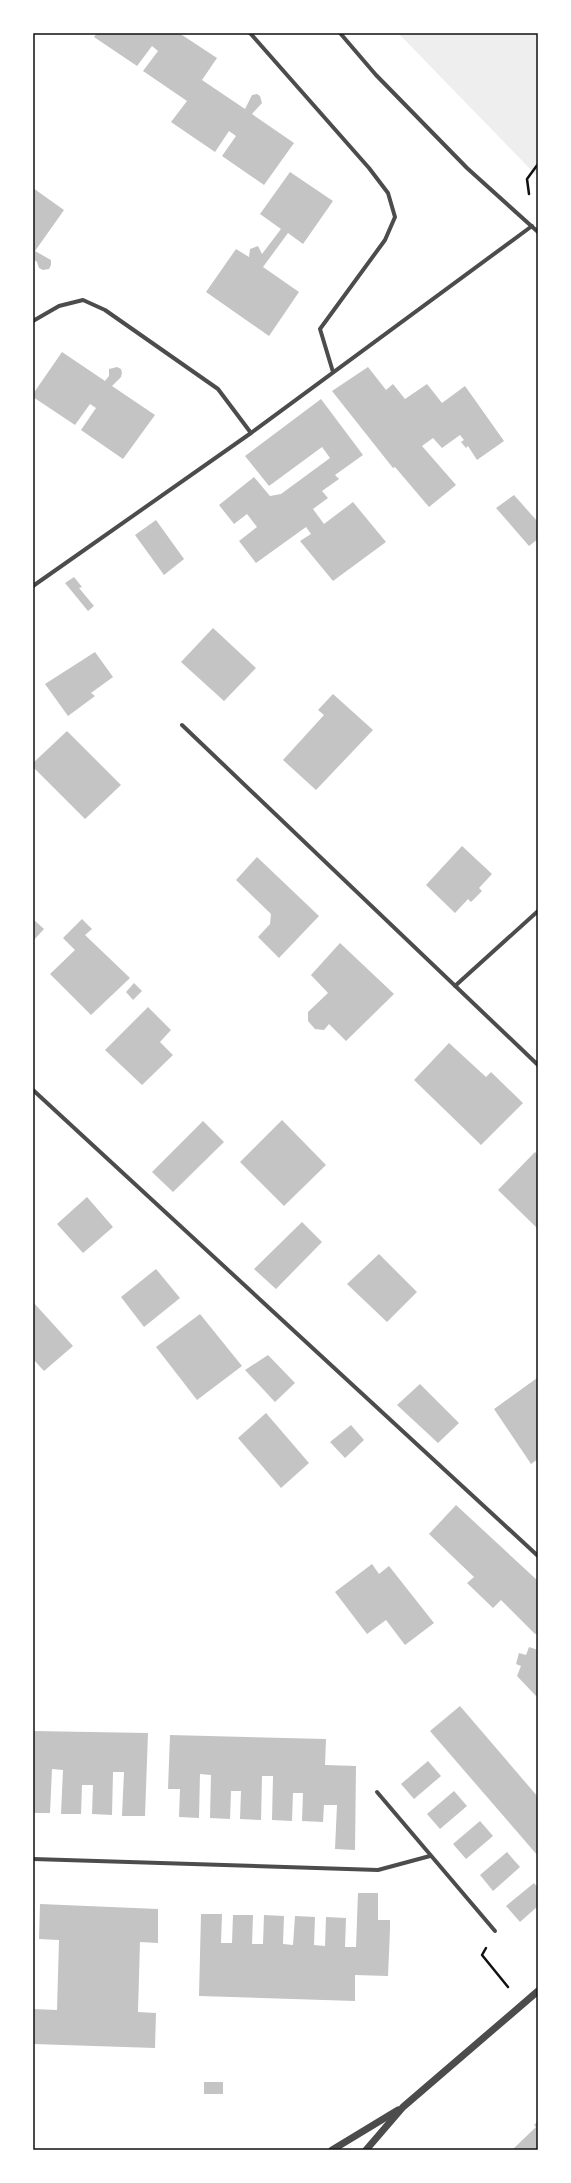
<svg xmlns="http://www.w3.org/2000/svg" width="571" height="2183" viewBox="0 0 571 2183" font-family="Roboto,sans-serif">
<rect width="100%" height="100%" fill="#fff"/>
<polygon fill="#eee" points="398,33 538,33 538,177"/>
<g fill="#c4c4c4">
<polygon points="97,33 179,33 217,58 202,80 245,109 252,95 257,94 260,96 262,103 252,114 294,143 264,185 222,156 236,136 229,131 215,152 171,122 187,101 143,71 158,51 152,46 137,66 94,37"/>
<polygon points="290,172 333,201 303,244 288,233 263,267 299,292 269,336 206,292 236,249 249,257 250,249 258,246 262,254 281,229 260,214"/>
<polygon points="33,188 64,210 35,251 51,260 51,265 49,269 43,270 39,268 37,262 33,259"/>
<polygon points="62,352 105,381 109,376 109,369 117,367 121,369 122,373 121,377 112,386 155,415 123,459 81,430 96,408 90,404 75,425 33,397 33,394"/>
<polygon points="368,367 386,390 393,384 405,399 427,384 442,403 465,386 504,441 477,460 468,446 466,448 461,442 464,440 460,435 442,448 433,438 422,446 456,485 429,507 395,467 393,468 332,391"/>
<polygon points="321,399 363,455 335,475 339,479 322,491 328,498 313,509 324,524 353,502 386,542 333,581 300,541 311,534 306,527 256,563 239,541 257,527 247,514 234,524 219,505 254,477 270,496 281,494 330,458 322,447 269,486 245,456"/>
<polygon points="514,495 538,522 538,539 529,546 496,508"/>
<polygon points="156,520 184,559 164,575 135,535"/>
<polygon points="74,577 82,587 79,588 94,606 88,611 65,583"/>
<polygon points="213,628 256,668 224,701 181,662"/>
<polygon points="95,652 113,677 91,693 95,696 68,716 45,684"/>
<polygon points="333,694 373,730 316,790 283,760 324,715 318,710"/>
<polygon points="67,731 121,785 85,819 33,767 33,763"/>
<polygon points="462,846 492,874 479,888 482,891 471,902 468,899 455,913 426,885"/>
<polygon points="257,857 319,916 279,958 258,937 270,924 271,914 236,880"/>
<polygon points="33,919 44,929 33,941"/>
<polygon points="82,919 92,929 85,935 130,978 91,1015 50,974 75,950 63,938"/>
<polygon points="340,943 394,994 346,1041 329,1024 324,1030 315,1029 308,1021 308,1012 328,993 311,975"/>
<polygon points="134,983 142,991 133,1000 126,992"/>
<polygon points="148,1007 171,1030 160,1042 173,1055 142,1085 105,1050"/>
<polygon points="449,1043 486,1077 491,1072 523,1103 481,1145 414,1080"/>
<polygon points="282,1120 326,1165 284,1206 240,1162"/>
<polygon points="203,1121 224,1142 173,1192 152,1172"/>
<polygon points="535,1152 538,1155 538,1229 498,1190"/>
<polygon points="87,1197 113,1227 83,1253 57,1224"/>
<polygon points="302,1222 322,1242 276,1289 254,1269"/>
<polygon points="379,1254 417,1292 387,1322 347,1284"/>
<polygon points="156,1269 180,1298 144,1327 121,1297"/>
<polygon points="33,1302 73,1346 44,1371 33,1359"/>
<polygon points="200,1314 242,1366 197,1400 156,1347"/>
<polygon points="268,1355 295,1383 275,1402 245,1370"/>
<polygon points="537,1378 538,1459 531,1464 494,1409"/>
<polygon points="420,1384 459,1423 438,1443 397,1405"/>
<polygon points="266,1413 309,1463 281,1488 238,1438"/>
<polygon points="351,1425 364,1440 345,1458 330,1442"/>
<polygon points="456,1505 538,1581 538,1633 535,1634 501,1600 493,1608 467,1583 474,1577 429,1534"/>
<polygon points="372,1564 379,1574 389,1566 434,1623 405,1645 386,1620 367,1634 335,1592"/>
<polygon points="529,1647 538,1650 537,1697 517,1676 521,1666 516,1664 519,1653 526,1655"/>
<polygon points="460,1706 538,1797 538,1856 430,1731"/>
<polygon points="33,1731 148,1733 145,1816 122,1816 124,1772 113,1772 112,1815 92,1814 93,1785 82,1785 81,1814 61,1814 63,1770 52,1769 50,1813 33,1813"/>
<polygon points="170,1735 326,1739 325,1765 356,1766 355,1850 335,1849 337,1805 324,1805 323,1822 302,1821 303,1793 293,1793 292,1821 272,1820 273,1776 262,1776 261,1820 240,1819 241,1791 231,1791 230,1819 210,1818 211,1775 200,1774 199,1818 179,1817 180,1789 168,1789"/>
<polygon points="428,1761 441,1776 414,1799 401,1784"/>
<polygon points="454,1791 467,1806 440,1829 427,1814"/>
<polygon points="480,1821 493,1836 466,1859 453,1844"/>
<polygon points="507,1852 520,1867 493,1891 480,1875"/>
<polygon points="534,1883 538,1888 538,1906 520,1922 506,1906"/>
<polygon points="358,1893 378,1893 378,1920 390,1920 390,1929 388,1976 355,1975 355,2001 199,1996 201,1914 222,1914 221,1943 232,1943 233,1915 253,1915 252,1944 263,1944 264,1915 284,1916 283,1944 293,1945 295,1916 315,1917 314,1945 325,1946 326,1917 346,1918 345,1947 356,1947"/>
<polygon points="40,1904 158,1909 158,1943 140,1942 138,2012 156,2013 155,2048 33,2044 33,2009 57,2010 59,1940 39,1939"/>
<rect x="204" y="2082" width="19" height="12"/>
<polygon points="538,2121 538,2150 512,2150 536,2127 534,2125"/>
</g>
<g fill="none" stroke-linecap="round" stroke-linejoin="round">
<g stroke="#111" stroke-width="2.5">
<polyline points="529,194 527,179 538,164"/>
<polyline points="486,1948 482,1955 508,1987"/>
</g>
<g stroke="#4c4c4c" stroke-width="4">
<polyline points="250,33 369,168 388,193 395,217 385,240 320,329 333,372"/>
<polyline points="340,33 376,75 467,168 538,232"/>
<polyline points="33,321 59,306 83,300 105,310 218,389 251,433"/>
<polyline points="33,586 251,433 532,226"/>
<polyline points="182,725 538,1065"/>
<polyline points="455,986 538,911"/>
<polyline points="33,1090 538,1556"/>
<polyline points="377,1792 495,1931"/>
<polyline points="33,1859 378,1870 430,1856"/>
</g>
<g stroke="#4c4c4c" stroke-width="7">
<polyline points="332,2150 398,2110"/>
<polyline points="366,2150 403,2107 538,1991"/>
</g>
</g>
<rect width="571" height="2183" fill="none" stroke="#ffffff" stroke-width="68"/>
<rect x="34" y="34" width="503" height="2115" fill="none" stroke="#111" stroke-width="1.5"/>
</svg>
